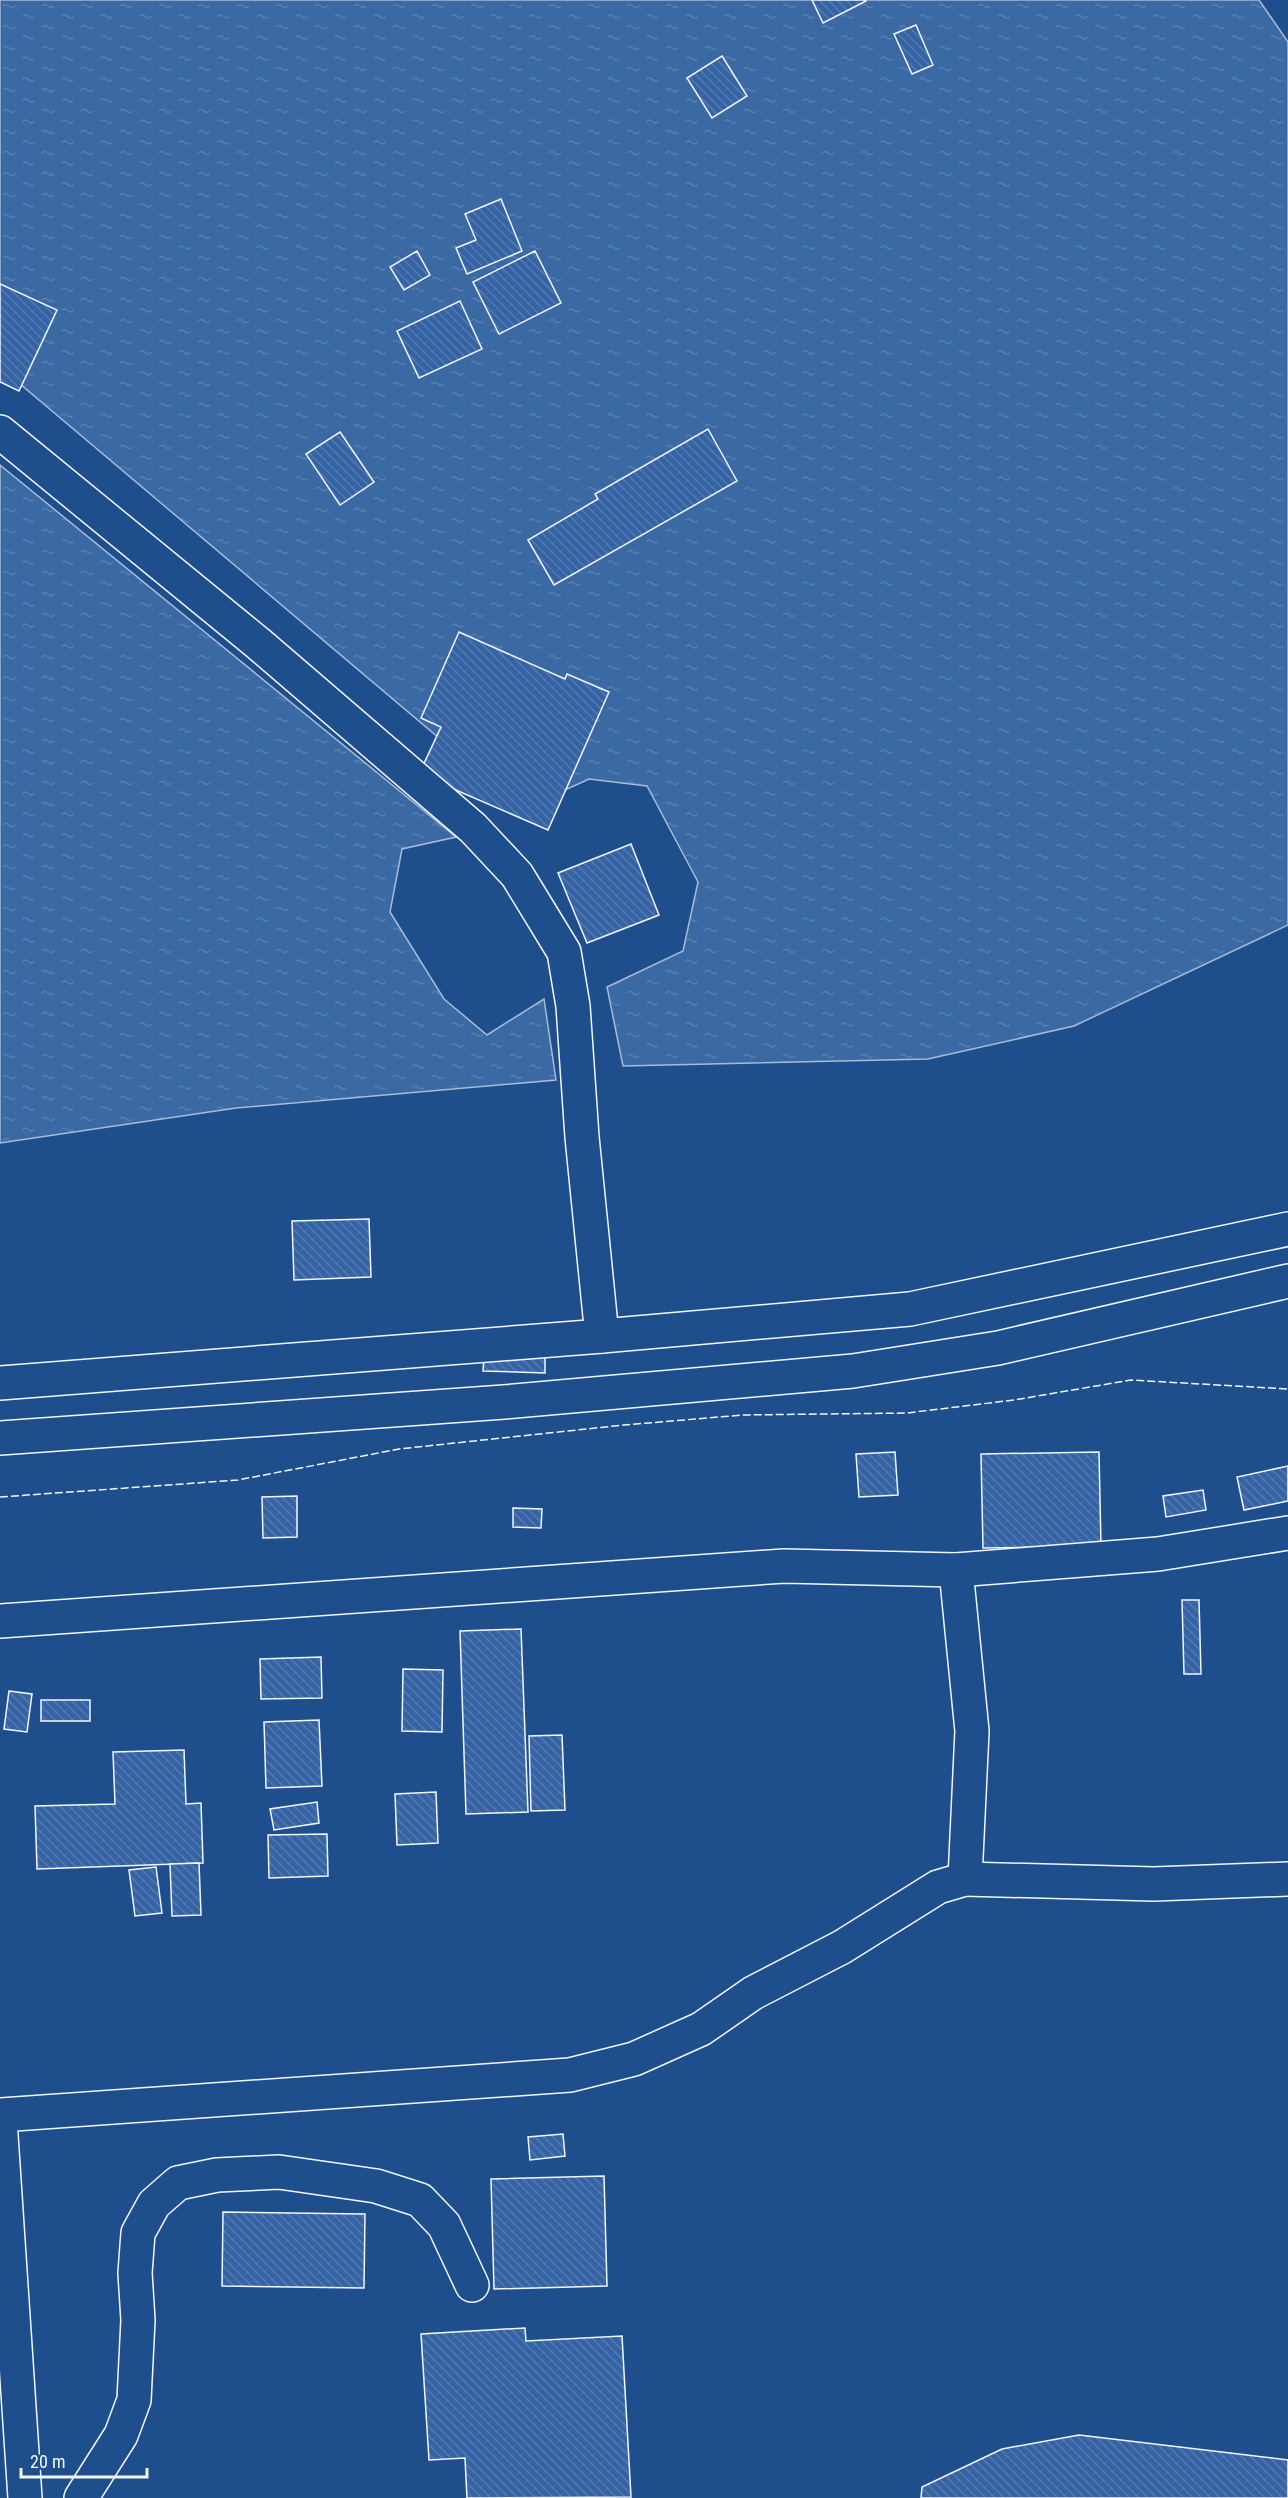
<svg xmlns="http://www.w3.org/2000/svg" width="1288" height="2498" viewBox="0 0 1288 2498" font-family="'Roboto Condensed',sans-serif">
<defs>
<pattern id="water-ripples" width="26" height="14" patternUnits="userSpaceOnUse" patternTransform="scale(1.5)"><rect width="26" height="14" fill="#3b69a3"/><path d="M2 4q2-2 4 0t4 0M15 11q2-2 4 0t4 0" fill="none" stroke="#587fb1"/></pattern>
<pattern id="building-back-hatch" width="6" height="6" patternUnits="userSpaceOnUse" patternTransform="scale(1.5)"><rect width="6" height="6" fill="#3563a3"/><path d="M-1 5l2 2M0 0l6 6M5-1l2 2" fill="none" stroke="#537ab1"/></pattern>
</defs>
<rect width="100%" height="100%" fill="#1f4e8c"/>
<g fill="url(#water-ripples)" stroke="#a8bbd7" stroke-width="1.5">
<polygon points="0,0 1259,0 1288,42 1288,925 1074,1026 928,1059 623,1066 607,987 683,951 698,882 647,786 589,779 523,809 0,367"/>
<polygon points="0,465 456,837 402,849 390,912 444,999 487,1035 544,999 556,1080 236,1108 0,1143"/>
</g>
<g fill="url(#building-back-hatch)" stroke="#f2f6ff" stroke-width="1.5">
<polygon points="812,0 866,0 866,1 823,23"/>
<polygon points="916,25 933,65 912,74 894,34"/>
<polygon points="722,56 747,96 712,118 687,78"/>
<polygon points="501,199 522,251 467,274 456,248 476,240 465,214"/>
<polygon points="417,251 430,275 404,290 390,267"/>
<polygon points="535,251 561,303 499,334 473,282"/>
<polygon points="0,284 57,310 19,391 0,382"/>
<polygon points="460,301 482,349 419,378 397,331"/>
<polygon points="708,429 737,481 554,585 528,540 598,499 595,494"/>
<polygon points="340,432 374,482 340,505 306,454"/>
<polygon points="459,632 565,679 567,674 609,692 548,830 419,774 441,727 421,718"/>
<polygon points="631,844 659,915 587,943 558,873"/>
<polygon points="369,1219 371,1277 294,1280 292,1221"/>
<polygon points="485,1343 545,1344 545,1373 483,1371"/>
<polygon points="895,1452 898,1495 859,1497 856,1454"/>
<polygon points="1099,1452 1101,1546 983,1548 981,1454"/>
<polygon points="1288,1466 1288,1501 1244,1510 1237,1477"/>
<polygon points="1203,1490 1206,1510 1166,1517 1163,1496"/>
<polygon points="297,1496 297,1537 263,1538 262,1497"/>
<polygon points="513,1508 542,1509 541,1528 513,1527"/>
<polygon points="1182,1600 1199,1600 1201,1674 1184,1674"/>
<polygon points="521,1629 528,1812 466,1814 460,1631"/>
<polygon points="321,1657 322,1698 261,1699 260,1659"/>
<polygon points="403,1669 443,1670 442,1732 402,1731"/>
<polygon points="9,1691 32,1694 27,1732 4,1729"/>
<rect x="41" y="1700" width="49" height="21"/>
<polygon points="319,1720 322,1786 266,1788 264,1722"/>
<polygon points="562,1735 565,1810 531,1811 529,1736"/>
<polygon points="184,1750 186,1804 201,1803 203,1863 37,1869 35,1806 115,1804 113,1752"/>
<polygon points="436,1792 438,1843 397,1845 395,1794"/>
<polygon points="317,1802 319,1823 274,1830 270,1809"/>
<polygon points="327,1834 328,1876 269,1878 268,1835"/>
<polygon points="199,1863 201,1915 172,1916 170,1864"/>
<polygon points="156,1867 162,1913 135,1916 129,1870"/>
<polygon points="563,2134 565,2156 530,2160 528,2137"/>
<polygon points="604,2176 607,2286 494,2289 491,2179"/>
<polygon points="223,2212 365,2214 364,2288 222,2286"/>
<polygon points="525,2328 526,2341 622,2336 631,2497 467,2498 465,2458 429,2460 421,2334"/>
<polygon points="1079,2435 1288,2460 1288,2498 921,2498 922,2487 1002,2449"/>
</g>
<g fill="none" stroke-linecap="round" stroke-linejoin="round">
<g stroke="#f2f6ff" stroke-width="36">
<g id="minor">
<polyline points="0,432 259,644 473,828 517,875 564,952 573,1006 582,1137 602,1336"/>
<polyline points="0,1383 602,1336 910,1309 1288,1229"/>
<polyline points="0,1438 504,1402 853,1371 998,1348 1288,1281"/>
<polyline points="0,1621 784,1566 956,1570 1158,1554 1288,1533"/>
<polyline points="965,1879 1154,1884 1288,1879"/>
<polyline points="0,2115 570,2075 634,2059 701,2029 753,1993 842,1947 938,1887 965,1879 972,1731 956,1570"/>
<polyline points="0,2120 25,2498"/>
<polyline points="81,2498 121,2435 134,2400 138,2320 135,2273 138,2233 154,2204 178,2183 217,2175 279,2172 376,2186 420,2200 444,2225 472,2285"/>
</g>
</g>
<use href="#minor" stroke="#1f4e8c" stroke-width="33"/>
<polyline stroke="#f2f6ff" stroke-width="1.5" stroke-dasharray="8 3" stroke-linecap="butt" points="0,1497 238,1480 399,1449 624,1425 743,1415 907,1413 1014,1400 1131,1380 1288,1389"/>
</g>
<path d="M21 2468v9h126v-9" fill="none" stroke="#f2f6ff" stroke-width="3"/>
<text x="30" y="2468" font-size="18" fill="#f2f6ff" stroke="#1f4e8c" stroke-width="4.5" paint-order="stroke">20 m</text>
</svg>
